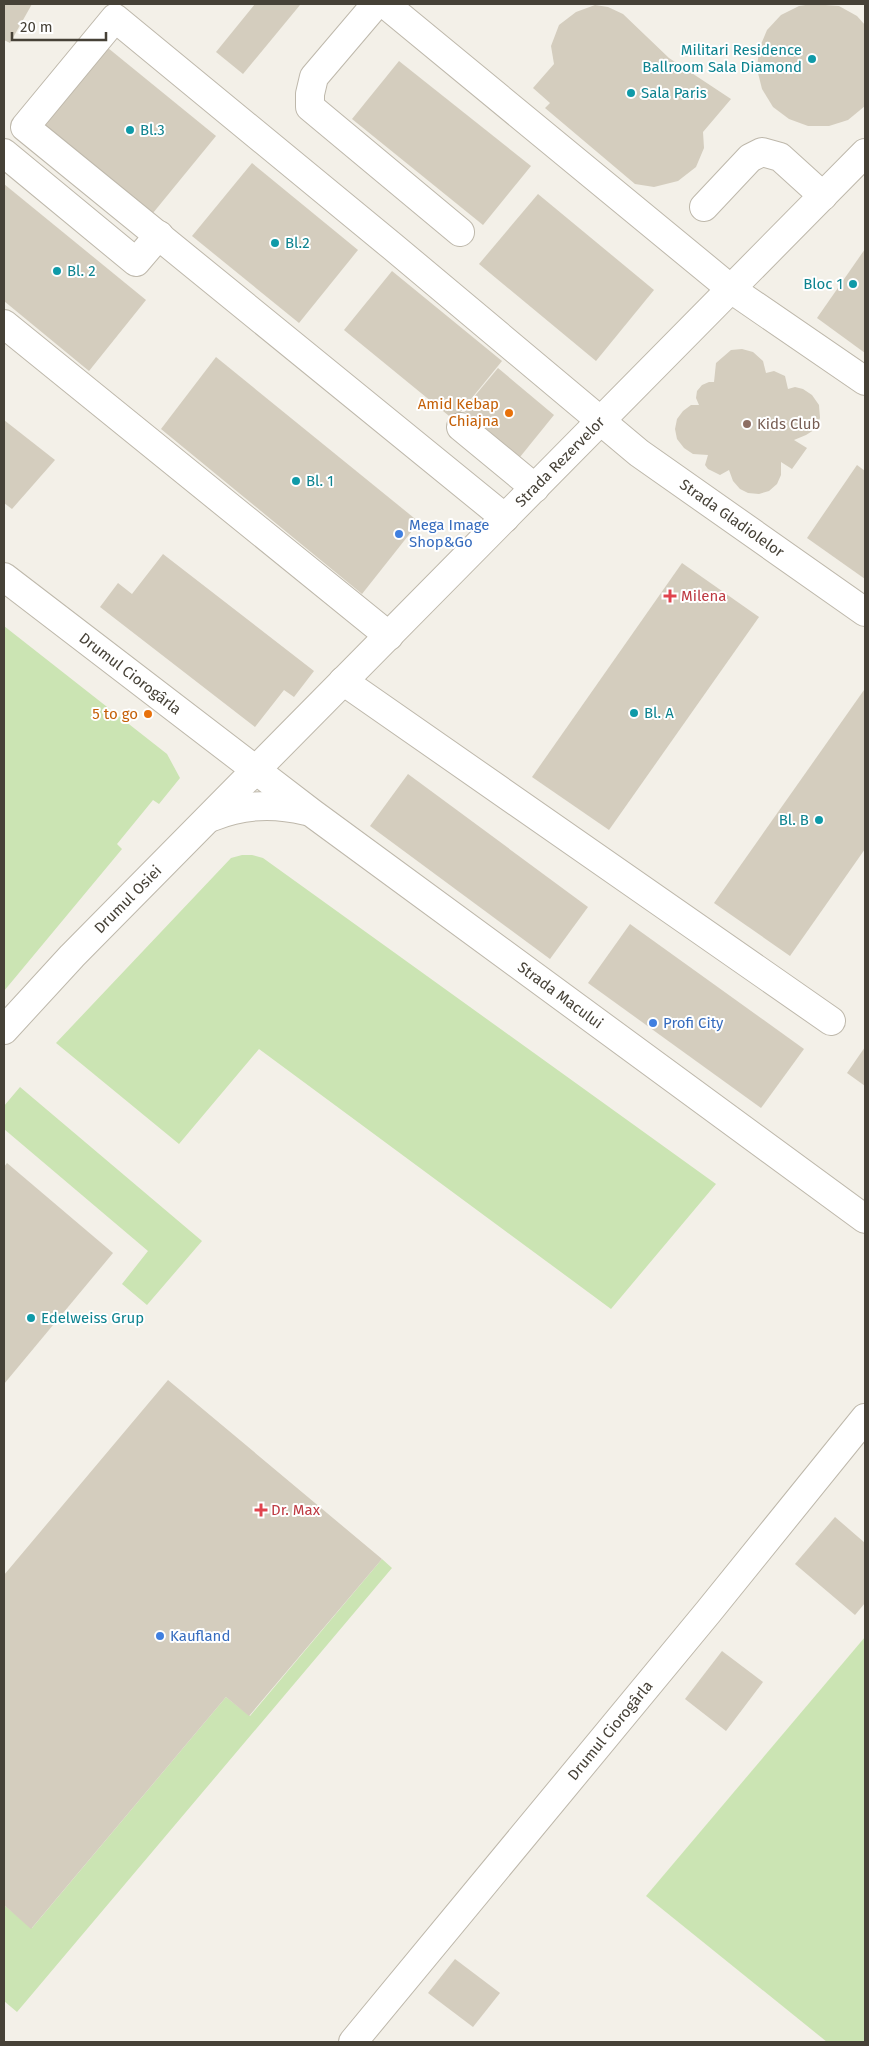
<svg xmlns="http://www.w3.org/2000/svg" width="869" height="2046" viewBox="0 0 869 2046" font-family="'Fira Sans',sans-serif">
<rect width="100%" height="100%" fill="#f3f0e8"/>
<g fill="#cbe4b3">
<polygon points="4,626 167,754 180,778 159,804 153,800 117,844 122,849 4,991"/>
<polygon points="242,855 252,855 263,858 716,1184 611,1309 259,1049 179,1144 56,1043 231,858"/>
<polygon points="20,1087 202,1241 147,1305 122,1284 148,1251 4,1129 4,1106"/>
<polygon points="382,1559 392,1568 17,2012 4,2001 4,1905 32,1928 226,1697 250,1716"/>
<polygon points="865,1637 865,2042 827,2042 646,1896"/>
</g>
<g fill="#d4cdbe">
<polygon points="4,4 32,4 10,43 4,40"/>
<polygon points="255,4 300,5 243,74 216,52"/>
<polygon points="812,4 839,6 857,16 865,25 865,106 848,120 829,126 808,126 789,119 773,107 762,89 757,69 759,49 767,30 781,15 799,6"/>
<polygon points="595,5 608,7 623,14 669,58 731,99 703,132 704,148 696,167 678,181 654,187 635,184 545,108 550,103 533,88 554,64 551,46 559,25 576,12"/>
<polygon points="108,48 216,136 153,213 45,125"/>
<polygon points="399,61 531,166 483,225 352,119"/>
<polygon points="252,163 358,250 299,323 192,236"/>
<polygon points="4,184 146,300 89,371 4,301"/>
<polygon points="538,194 654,290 596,361 479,264"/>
<polygon points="865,249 865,353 817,318"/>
<polygon points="392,271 502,361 454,420 344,330"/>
<polygon points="742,349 753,352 763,361 766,373 774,371 785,376 788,389 795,387 803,389 812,395 819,405 820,418 814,430 806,435 794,440 807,448 792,469 781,462 781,475 777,484 769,491 759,494 748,493 740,489 733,481 729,470 720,475 708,469 705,465 708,455 693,454 684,448 677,439 675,429 677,419 683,411 691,405 699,405 696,398 697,391 702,385 709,382 714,382 716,363 731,350"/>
<polygon points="216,357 419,522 362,594 161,429"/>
<polygon points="498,368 554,415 520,457 463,410"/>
<polygon points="4,420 55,460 12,509 4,503"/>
<polygon points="857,465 865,471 865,579 807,538"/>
<polygon points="163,554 314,671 294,697 284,690 255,727 100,607 118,583 132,594"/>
<polygon points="682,563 759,617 609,830 532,777"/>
<polygon points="864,690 865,849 790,956 714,903"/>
<polygon points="408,774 588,907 550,959 370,826"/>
<polygon points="630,924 804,1049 761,1108 588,983"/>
<polygon points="865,1047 865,1086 847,1073"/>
<polygon points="7,1163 113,1253 4,1384 4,1167"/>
<polygon points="168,1380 382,1559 249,1716 226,1697 31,1929 4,1905 4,1575"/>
<polygon points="835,1517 865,1543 865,1603 855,1615 795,1564"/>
<polygon points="722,1651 763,1682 726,1731 685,1699"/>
<polygon points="455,1959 500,1993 473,2027 428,1993"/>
</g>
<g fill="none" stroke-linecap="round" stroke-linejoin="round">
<g stroke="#beb8ab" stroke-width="30">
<g id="minor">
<polyline points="376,4 314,77 310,94 310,107 460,232"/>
<polyline points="385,4 731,289 865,381"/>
<polyline points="4,153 136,262 159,235"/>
<polyline points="704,207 750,158 762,152 780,157 823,196"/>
<polyline points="4,324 389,636"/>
<polyline points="461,427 535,488"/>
<path id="s1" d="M505 518 25 127 115 18 392 246 639 453 865 612"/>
<path id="s2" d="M4 577 312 813 865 1219"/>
<polyline points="343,681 831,1021"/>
<path d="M212 817C243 804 274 803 306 811"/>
<path id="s3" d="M4 1030 72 956 865 153"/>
<path id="s4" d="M353 2042 709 1611 865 1418"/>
</g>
</g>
<use href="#minor" stroke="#fff" stroke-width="28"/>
</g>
<g fill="#0f9aa8" stroke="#fff" stroke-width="2">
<circle cx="812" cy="59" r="5"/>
<circle cx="631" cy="93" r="5"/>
<circle cx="130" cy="130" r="5"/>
<circle cx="275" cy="243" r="5"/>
<circle cx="57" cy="271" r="5"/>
<circle cx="853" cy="284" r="5"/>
<circle cx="296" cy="481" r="5"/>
<circle cx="634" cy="713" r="5"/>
<circle cx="819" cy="820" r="5"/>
<circle cx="31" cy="1318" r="5"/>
</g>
<g fill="#e8710a" stroke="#fff" stroke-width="2">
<circle cx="509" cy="413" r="5"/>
<circle cx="148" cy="714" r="5"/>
</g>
<circle fill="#8d6e63" stroke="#fff" stroke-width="2" cx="747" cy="424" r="5"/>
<g fill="#3f7fe0" stroke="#fff" stroke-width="2">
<circle cx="399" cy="534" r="5"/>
<circle cx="653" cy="1023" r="5"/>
<circle cx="160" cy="1636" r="5"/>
</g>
<g fill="#e0444e" stroke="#fff" stroke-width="2">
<path d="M667.5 588.5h5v5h5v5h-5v5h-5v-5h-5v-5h5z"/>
<path d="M258.5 1502.5h5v5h5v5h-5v5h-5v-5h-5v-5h5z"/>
</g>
<g text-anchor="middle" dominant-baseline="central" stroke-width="4" stroke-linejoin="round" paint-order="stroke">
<g font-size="15" fill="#0d838f" stroke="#fff" text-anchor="start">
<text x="802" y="50" text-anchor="end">Militari Residence<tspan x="802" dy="17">Ballroom Sala Diamond</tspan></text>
<text x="641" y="93">Sala Paris</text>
<text x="140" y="130">Bl.3</text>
<text x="285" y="243">Bl.2</text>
<text x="67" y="271">Bl. 2</text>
<text x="843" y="284" text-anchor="end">Bloc 1</text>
<text x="306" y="481">Bl. 1</text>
<text x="644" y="713">Bl. A</text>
<text x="809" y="820" text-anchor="end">Bl. B</text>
<text x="41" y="1318">Edelweiss Grup</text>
</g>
<g font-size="15" fill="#c56008" stroke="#fff" text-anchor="end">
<text x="499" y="404">Amid Kebap<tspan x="499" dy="17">Chiajna</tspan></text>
<text x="138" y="714">5 to go</text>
</g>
<g font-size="15" fill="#785e54" stroke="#fff" text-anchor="start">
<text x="757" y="424">Kids Club</text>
</g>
<g font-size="15" fill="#464137" stroke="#fff">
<text stroke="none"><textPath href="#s3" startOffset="795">Strada Rezervelor</textPath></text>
<text stroke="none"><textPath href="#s1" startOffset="1555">Strada Gladiolelor</textPath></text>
<text stroke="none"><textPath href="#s2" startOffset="159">Drumul Ciorogârla</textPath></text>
<text stroke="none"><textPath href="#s3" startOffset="180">Drumul Osiei</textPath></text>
<text stroke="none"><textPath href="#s2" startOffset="696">Strada Macului</textPath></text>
<text stroke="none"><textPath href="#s4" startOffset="404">Drumul Ciorogârla</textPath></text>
</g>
<g font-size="15" fill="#366cbe" stroke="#fff" text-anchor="start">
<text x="409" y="525">Mega Image<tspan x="409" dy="17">Shop&amp;Go</tspan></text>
<text x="663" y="1023">Profi City</text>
<text x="170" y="1636">Kaufland</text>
</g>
<g font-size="15" fill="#be3a42" stroke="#fff" text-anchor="start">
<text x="681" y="596">Milena</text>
<text x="271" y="1510">Dr. Max</text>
</g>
</g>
<rect width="869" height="2046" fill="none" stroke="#464137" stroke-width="10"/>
<path d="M12 32v8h94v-8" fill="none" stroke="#464137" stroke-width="2.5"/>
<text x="20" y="32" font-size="15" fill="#464137" stroke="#ffffff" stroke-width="4" paint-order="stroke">20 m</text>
</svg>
